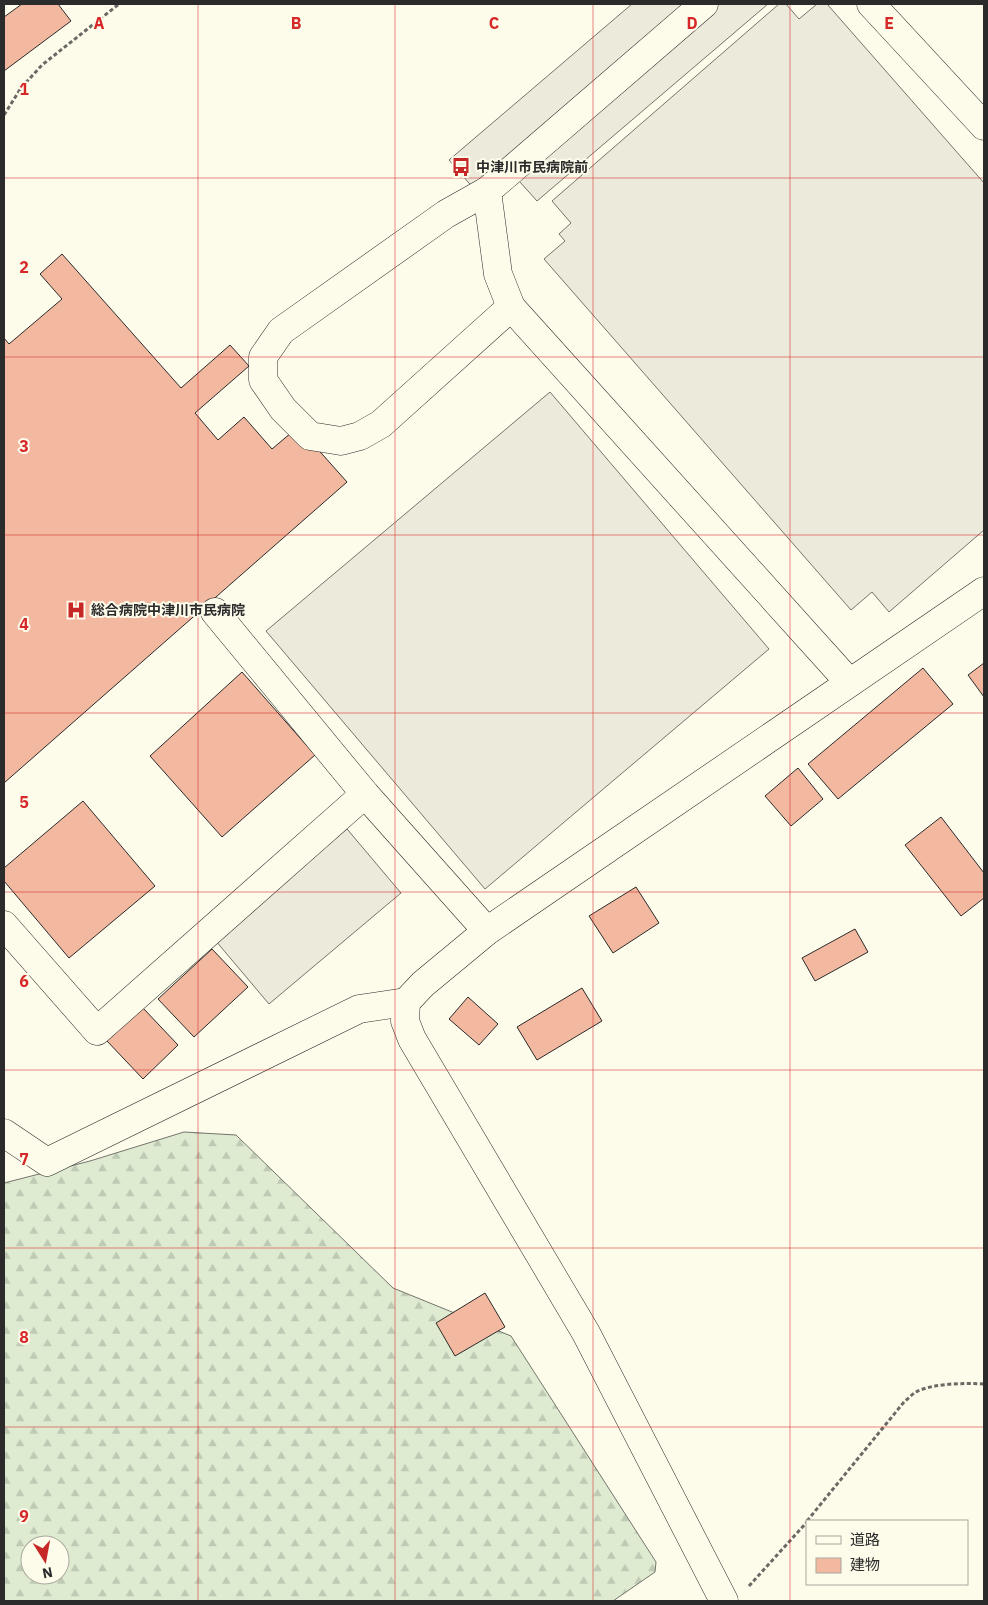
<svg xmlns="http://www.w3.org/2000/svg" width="988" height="1605" viewBox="0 0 988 1605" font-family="'IBM Plex Sans','Noto Sans JP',sans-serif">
<defs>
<pattern id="forest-firs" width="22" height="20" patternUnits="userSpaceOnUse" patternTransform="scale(1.25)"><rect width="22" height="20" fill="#deebd1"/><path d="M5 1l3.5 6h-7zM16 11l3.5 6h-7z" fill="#bfcab4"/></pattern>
</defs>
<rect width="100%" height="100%" fill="#fdfbea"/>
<path fill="url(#forest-firs)" stroke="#74746e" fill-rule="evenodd" d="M184 1132 236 1135 393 1288 511 1336 656 1562 655 1572 613 1601H4V1183L90 1161ZM30 1545H60V1575H30Z"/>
<g fill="#eceadb" stroke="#74746e">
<polygon points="632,4 768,4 537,201 511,172 481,197 449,160"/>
<polygon points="779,4 786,4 799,19 817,4 827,4 984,183 984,530 889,612 872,592 851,610 544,259 565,241 559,234 571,223 552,201"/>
<polygon points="550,392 769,649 485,889 266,631"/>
<polygon points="347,829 401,893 269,1004 215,940"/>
</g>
<g fill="#f2b8a0" stroke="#2b2b2b">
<polygon points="22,4 58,4 71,21 4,71 4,17"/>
<polygon points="62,254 181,388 230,345 249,366 195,413 218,440 244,417 272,449 298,427 347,482 4,783 4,338 9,344 62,299 40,274"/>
<polygon points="984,663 984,697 968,675"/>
<polygon points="923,668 953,704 838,799 808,764"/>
<polygon points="242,672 315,755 222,837 150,756"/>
<polygon points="798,768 823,799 791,826 765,796"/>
<polygon points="83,801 155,886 69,958 4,881 4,868"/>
<polygon points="941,817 984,873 984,898 961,916 905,845"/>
<polygon points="636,887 659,923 613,953 589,916"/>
<polygon points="855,929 868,952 815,981 802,958"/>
<polygon points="212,949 248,987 194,1037 158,999"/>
<polygon points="582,988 602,1021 537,1060 517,1027"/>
<polygon points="468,997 498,1024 479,1045 449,1019"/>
<polygon points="143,1008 178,1045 143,1079 107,1041"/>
<polygon points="485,1293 505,1327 455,1356 436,1323"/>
</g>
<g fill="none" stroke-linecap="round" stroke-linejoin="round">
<g stroke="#2b2b2b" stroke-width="29">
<g id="minor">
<polyline points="871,4 984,126"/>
<polyline points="487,191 498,274 511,307 849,682"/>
<polyline points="511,307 381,424 360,436 341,441 310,436 283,409 263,380 263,357 281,331 446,214 487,191 704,4"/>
<polyline points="215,612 365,794 487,931"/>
<polyline points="4,925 97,1031 365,794"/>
<polyline points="4,1133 47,1162 359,1009 406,1002"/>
<polyline points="724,1601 586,1333 412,1039 405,1021 406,1002 423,984 487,931 984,591"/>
</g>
</g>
<g stroke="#6a6964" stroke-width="3" stroke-dasharray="4 2.5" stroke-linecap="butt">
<polyline points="4,115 21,88 42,65 119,4"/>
<path d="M807 1521 904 1402C908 1399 912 1394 916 1392 933 1383 965 1383 984 1384"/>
<polyline points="749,1586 807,1522"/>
</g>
<use href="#minor" stroke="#fdfbea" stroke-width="28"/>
</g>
<path fill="none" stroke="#d62828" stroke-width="1" stroke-opacity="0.55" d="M198 4V1601M395 4V1601M593 4V1601M790 4V1601M4 178H984M4 357H984M4 535H984M4 713H984M4 892H984M4 1070H984M4 1248H984M4 1427H984"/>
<defs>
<g id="bus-bare" transform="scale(1.5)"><path d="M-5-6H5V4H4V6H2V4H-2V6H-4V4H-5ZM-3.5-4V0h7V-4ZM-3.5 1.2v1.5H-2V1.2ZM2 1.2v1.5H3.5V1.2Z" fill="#c62828" stroke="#fdfbea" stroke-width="2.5" paint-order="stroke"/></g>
<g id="hospital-bare" transform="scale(1.5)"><path d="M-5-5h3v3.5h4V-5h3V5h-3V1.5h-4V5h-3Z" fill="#c62828" stroke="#fdfbea" stroke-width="2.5" paint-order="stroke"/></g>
</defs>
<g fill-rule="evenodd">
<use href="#bus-bare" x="461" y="167"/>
<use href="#hospital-bare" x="76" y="610"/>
</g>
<g text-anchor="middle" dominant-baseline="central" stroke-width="4" stroke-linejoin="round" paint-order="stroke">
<g font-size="14" font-weight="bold" fill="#2b2b2b" stroke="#fdfbea" text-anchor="start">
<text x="476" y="167">中津川市民病院前</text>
<text x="91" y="610">総合病院中津川市民病院</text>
</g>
</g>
<g font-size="16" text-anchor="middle" font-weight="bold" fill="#d62828" stroke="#fdfbea" stroke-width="4" stroke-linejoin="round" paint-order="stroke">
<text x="99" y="29">A</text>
<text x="296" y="29">B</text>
<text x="494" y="29">C</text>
<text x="692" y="29">D</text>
<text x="889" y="29">E</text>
<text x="24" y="95">1</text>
<text x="24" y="273">2</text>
<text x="24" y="452">3</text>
<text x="24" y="630">4</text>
<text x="24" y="808">5</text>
<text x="24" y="987">6</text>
<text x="24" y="1165">7</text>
<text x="24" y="1343">8</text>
<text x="24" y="1522">9</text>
</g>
<rect width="988" height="1605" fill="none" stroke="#2b2b2b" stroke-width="10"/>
<rect x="806" y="1520" width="162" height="65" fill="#fdfbea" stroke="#a9a89e"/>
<rect x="816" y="1536" width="25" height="8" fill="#fdfbea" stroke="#a9a89e"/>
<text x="850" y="1545" font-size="15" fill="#2b2b2b">道路</text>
<rect x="816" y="1558" width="25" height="15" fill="#f2b8a0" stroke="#a9a89e"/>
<text x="850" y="1570" font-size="15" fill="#2b2b2b">建物</text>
<g transform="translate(45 1560) rotate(169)"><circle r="24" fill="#fdfbea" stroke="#a9a89e"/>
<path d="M0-4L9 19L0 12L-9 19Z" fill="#c62828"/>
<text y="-8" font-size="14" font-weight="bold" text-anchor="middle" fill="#2b2b2b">N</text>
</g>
</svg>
